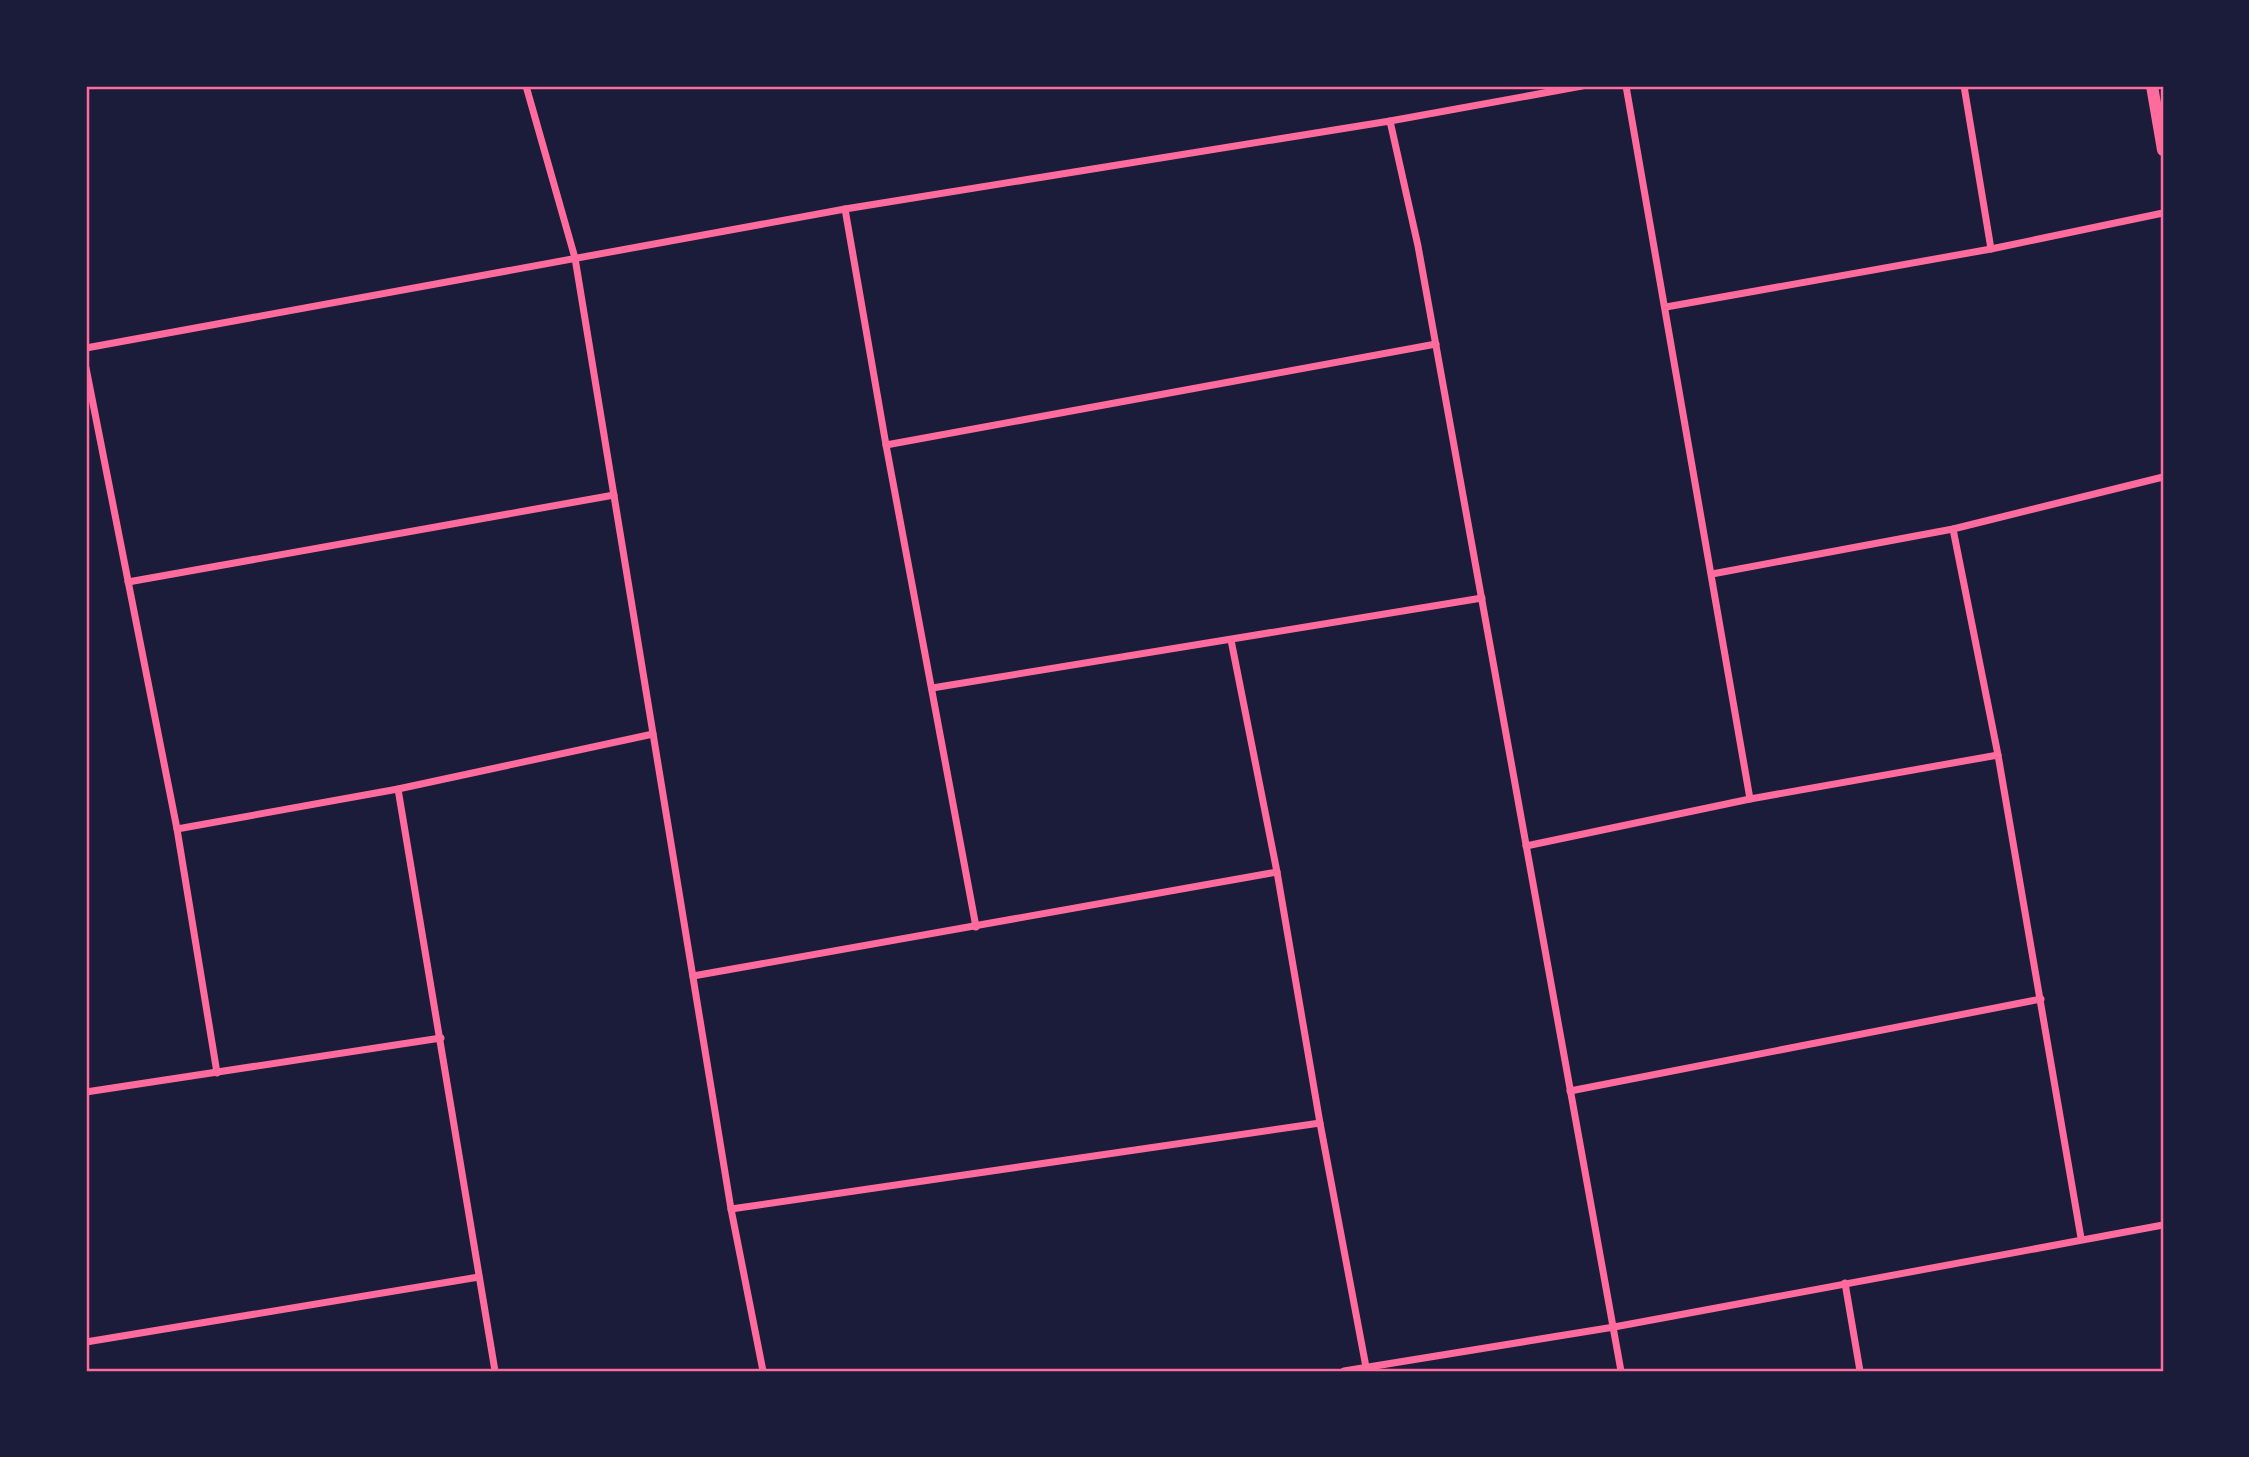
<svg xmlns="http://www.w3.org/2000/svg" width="2249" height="1457" viewBox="0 0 2249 1457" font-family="'Open Sans',sans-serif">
<rect width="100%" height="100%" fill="#1b1b3a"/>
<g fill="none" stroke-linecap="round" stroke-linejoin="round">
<g stroke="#ff6b9d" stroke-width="7">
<polyline points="526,86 575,258 731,1209 763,1371"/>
<polyline points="1626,86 1750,799"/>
<polyline points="1964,86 1991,249"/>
<polyline points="1390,121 1582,86"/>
<polyline points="845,209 886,445 976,927"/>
<polyline points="1666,307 1991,249 2163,213"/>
<polyline points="86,348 845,209 1390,121 1418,246 1621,1371"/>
<polyline points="86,368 177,829 217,1073"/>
<polyline points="886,445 1436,344"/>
<polyline points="1953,529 1998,755 2081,1238"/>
<polyline points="1712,574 1953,529 2163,477"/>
<polyline points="128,582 614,495"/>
<polyline points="1231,640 1277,872 1320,1123 1366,1367"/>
<polyline points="932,688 1482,598"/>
<polyline points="398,789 495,1371"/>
<polyline points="177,829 398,789 653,734"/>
<polyline points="1526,846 1750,799 1998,755"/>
<polyline points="693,976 1277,872"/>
<polyline points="1570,1091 2041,999"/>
<polyline points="86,1092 441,1038"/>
<polyline points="731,1209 1320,1123"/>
<polyline points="1845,1283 1860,1371"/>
<polyline points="86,1342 479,1277"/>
<polyline points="1344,1371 1614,1327 2163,1225"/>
</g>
<polyline stroke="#ff6b9d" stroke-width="12" points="2152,86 2163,150"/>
</g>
<rect width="2249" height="1457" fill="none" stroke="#1b1b3a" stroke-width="175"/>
<rect x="88" y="88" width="2074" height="1282" fill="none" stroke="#ff6b9d" stroke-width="2.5"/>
</svg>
